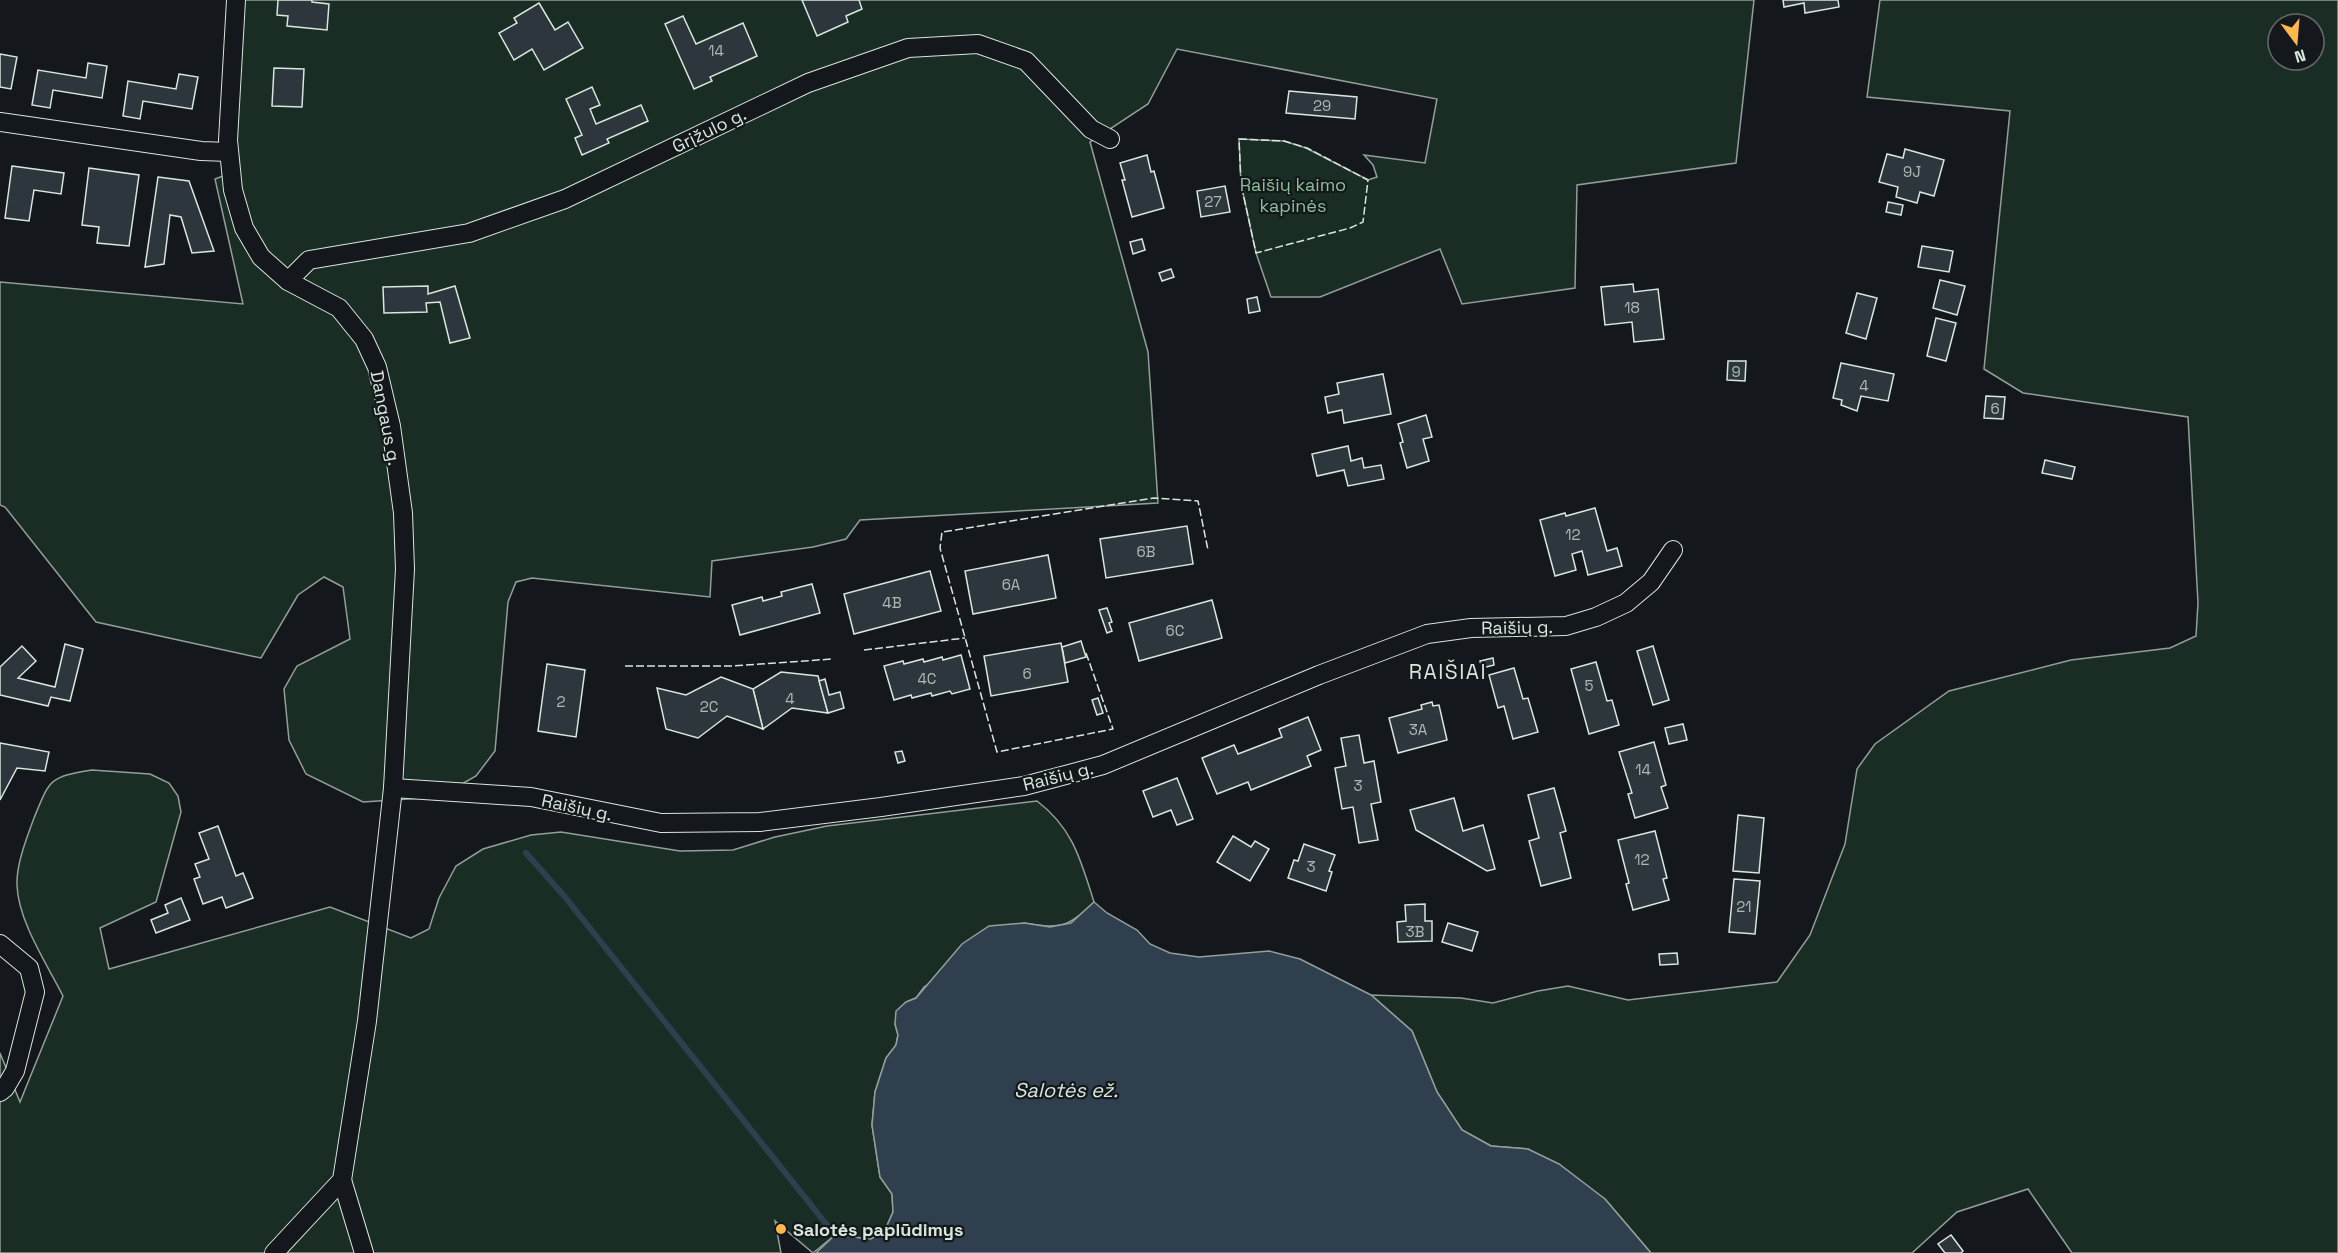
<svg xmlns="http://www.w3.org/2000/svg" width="2338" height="1253" viewBox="0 0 2338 1253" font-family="'Space Grotesk',sans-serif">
<rect width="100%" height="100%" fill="#14181c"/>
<g fill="#1a2d24" stroke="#939e99" stroke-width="1.5" fill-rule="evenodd">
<polygon points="236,0 1754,0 1736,163 1577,185 1575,288 1462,304 1440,249 1320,297 1271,297 1256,253 1241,184 1239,139 1284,141 1306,148 1368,180 1377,177 1373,165 1364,155 1425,163 1437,99 1177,49 1148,104 1090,142 1148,352 1158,503 860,520 846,539 813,547 712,561 710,597 532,578 516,582 508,602 495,751 476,776 439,797 363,802 306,774 289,740 284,689 297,666 350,639 343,587 324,577 298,595 261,658 96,622 5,507 0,505 0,282 243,304 215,179 231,173"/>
<path d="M1880 0H2338V1253H2072L2028 1189 1957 1212 1912 1253H1651L1605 1199 1528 1149 1491 1146 1462 1130 1437 1092 1412 1031 1371 995 1461 998 1493 1003 1538 991 1568 986 1628 1000 1777 982 1810 935 1845 844 1857 769 1875 744 1949 691 2071 660 2170 648 2196 636 2198 603 2188 417 2023 393 1984 369 2010 111 1867 97ZM2278 24H2314V60H2278Z"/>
<path d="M92 770 150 774 169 783 178 796 181 812 156 902 100 928 109 969 330 907 411 938 429 929 439 898 456 866 483 849 531 835 561 832 680 851 733 850 775 837 827 826 1037 801C1073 828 1081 861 1094 902 1068 928 1060 929 1024 923L924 987 916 998 906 1002 895 1024 898 1035 896 1045 886 1058 875 1092 872 1125 880 1177 892 1194 893 1212 885 1230 871 1239 835 1235 813 1253 775 1221 781 1253H0V1053L20 1102 63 996C47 964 18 921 17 885 16 865 27 837 34 818 50 779 49 777 92 770Z"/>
</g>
<polygon fill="#2f3f4d" stroke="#939e99" stroke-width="1.5" points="1094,902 1107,913 1137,930 1150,944 1170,953 1199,957 1269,951 1300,959 1371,995 1412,1031 1437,1092 1462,1130 1491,1146 1528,1149 1559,1164 1605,1199 1651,1253 816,1253 835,1235 871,1239 885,1230 893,1212 892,1194 880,1177 872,1125 875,1092 886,1058 896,1045 898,1035 895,1024 896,1011 906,1002 916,998 962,944 989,926 1024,923 1050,927 1071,923"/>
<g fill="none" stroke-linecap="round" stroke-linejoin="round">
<polyline stroke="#2f3f4d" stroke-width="6" points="526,853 565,897 835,1235"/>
</g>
<g fill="#2c363c" stroke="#d8e6dc" stroke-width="1.5">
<polygon points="278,0 312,0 312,2 329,4 327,30 287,26 288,16 277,15"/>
<polygon points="802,0 859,0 862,9 846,16 848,22 817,36"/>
<polygon points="1783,0 1838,0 1839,7 1805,13 1804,3 1784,7"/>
<polygon points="539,3 555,30 568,22 583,48 544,70 532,49 514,60 499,33 517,23 514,18"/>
<polygon points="683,16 696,44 743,23 757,56 710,77 712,81 694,89 665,24"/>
<polygon points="0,54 17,57 11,89 0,87"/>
<polygon points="88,63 107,66 102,98 53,90 50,108 32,105 38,70 86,78"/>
<polygon points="274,68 304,69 302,107 272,106"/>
<polygon points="179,74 198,77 192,109 143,101 140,119 123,116 128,81 176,89"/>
<polygon points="592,87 600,105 590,109 596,124 641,105 648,121 607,139 609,143 582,155 575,138 582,135 566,99"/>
<polygon points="1289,91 1357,97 1355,119 1286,113"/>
<polygon points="1905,149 1944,160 1934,196 1920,192 1917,203 1896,197 1898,187 1879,182 1887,154 1903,158"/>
<polygon points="1147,155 1151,172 1154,171 1164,208 1132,217 1122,180 1125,180 1120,163"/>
<polygon points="12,166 64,173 61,194 34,190 29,221 5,218"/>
<polygon points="89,168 139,175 129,246 97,243 99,227 82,225"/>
<polygon points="158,177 189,181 214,251 192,253 181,217 170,215 164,264 145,267"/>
<polygon points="1225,186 1230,212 1201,217 1197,191"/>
<polygon points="1888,202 1903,205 1901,215 1886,212"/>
<polygon points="1142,239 1145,250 1133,254 1130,242"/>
<polygon points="1922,246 1953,251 1949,272 1918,267"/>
<polygon points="1171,269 1174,277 1162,281 1159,273"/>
<polygon points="1940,280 1965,286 1957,315 1933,308"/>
<polygon points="1633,284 1634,292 1658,289 1664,339 1634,342 1632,322 1605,325 1601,287"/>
<polygon points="428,286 428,294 455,286 470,338 450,343 440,302 426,303 427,312 384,313 383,287"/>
<polygon points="1857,293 1877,298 1866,339 1846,333"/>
<polygon points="1257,297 1260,311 1249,313 1247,299"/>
<polygon points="1936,318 1956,323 1946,361 1927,356"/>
<polygon points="1728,361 1746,361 1745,381 1727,380"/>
<polygon points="1841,363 1894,374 1888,401 1861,396 1857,411 1841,405 1842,400 1833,398"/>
<polygon points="1383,374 1391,414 1344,423 1342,410 1328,413 1325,397 1339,394 1337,383"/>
<polygon points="1986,396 2005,397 2003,419 1984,418"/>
<polygon points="1426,415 1432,437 1423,439 1429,461 1407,468 1400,443 1403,442 1398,424"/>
<polygon points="1348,446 1351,461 1362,458 1364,468 1381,465 1384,479 1348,486 1344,470 1317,476 1312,454"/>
<polygon points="2045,460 2075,467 2072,479 2042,473"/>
<polygon points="1595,508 1607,551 1617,548 1622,566 1588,575 1582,551 1572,554 1576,570 1555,576 1540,520 1565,513 1566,516"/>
<polygon points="1187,526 1193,564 1106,578 1100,539"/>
<polygon points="1048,555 1056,598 973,614 965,571"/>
<polygon points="930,571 941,611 854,634 844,594"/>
<polygon points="812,584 820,613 740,635 732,605 762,597 763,601 782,596 781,592"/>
<polygon points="1212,600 1222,638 1139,661 1129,623"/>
<polygon points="1107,608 1112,622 1109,623 1112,631 1107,633 1099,610"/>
<polygon points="1081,641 1086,657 1065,663 1062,647"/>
<polygon points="1061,643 1068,682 991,696 984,656"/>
<polygon points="65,644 83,649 70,701 51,697 48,706 0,695 0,667 22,646 36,661 18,678 55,687"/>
<polygon points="1653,646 1669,700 1653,705 1637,651"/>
<polygon points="961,655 970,689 952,694 950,691 932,696 931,693 912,698 911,695 894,700 884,666 903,661 904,664 923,659 924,662 942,657 943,660"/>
<polygon points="1493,658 1494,665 1482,668 1480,661"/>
<polygon points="1596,662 1607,701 1612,700 1619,725 1589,734 1571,669"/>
<polygon points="547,664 585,670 576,737 538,731"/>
<polygon points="1514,668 1523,699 1528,698 1538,732 1513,739 1504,706 1498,708 1489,675"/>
<polygon points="781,672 818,676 828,713 792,708 763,729 753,689"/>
<polygon points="721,677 753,689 763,729 727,716 698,738 666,729 657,688 686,695"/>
<polygon points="825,679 829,695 840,692 844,708 828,713 819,681"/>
<polygon points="1098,698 1103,713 1097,715 1092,700"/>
<polygon points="1432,702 1433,706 1439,705 1447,740 1398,753 1389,718 1422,709 1421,705"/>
<polygon points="1308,717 1321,750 1307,756 1311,766 1251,790 1248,782 1217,794 1202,758 1234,745 1238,754 1282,737 1279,729"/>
<polygon points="1683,724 1687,740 1669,744 1665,728"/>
<polygon points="1359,735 1364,763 1374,761 1381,802 1371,804 1378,840 1359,843 1353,807 1342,809 1335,768 1346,766 1341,738"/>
<polygon points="1654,742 1666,785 1661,787 1668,808 1635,818 1628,794 1632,793 1619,752"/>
<polygon points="0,743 49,752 45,771 17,768 0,800"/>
<polygon points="902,751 905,761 898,763 895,752"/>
<polygon points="1177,778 1193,819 1177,825 1171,810 1153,817 1143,791"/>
<polygon points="1554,788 1566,831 1560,833 1571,878 1541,886 1529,841 1539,838 1528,795"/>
<polygon points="1454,798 1463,831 1483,825 1495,869 1487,871 1416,830 1410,810"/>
<polygon points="1738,815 1764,818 1759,873 1733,871"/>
<polygon points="218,826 236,876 243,873 253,898 226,908 222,897 203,904 194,879 200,877 195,864 209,859 199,833"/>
<polygon points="1655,831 1667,878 1663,879 1669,900 1633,910 1626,884 1629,883 1618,840"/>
<polygon points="1233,836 1251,847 1255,841 1269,849 1250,881 1217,862"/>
<polygon points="1304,844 1335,855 1329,871 1332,872 1326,891 1288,878 1294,860 1298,861"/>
<polygon points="1734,879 1760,881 1755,934 1729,932"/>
<polygon points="181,898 190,920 156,933 151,920 168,913 165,905"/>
<polygon points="1425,904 1425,921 1432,921 1432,941 1398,942 1397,922 1406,921 1405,905"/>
<polygon points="1448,923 1478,932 1472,951 1442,942"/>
<polygon points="1677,953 1678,964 1660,965 1659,954"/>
<polygon points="1951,1235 1963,1251 1961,1253 1945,1253 1938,1244"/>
</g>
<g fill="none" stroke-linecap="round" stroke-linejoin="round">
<g stroke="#d8e6dc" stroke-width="20">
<g id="minor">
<polyline points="236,0 228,140 233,190 244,228 261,257 288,281 339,308 364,339 377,367 391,426 403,513 405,569 393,788 367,1021 342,1180 274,1253"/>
<polyline points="0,122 201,151 229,152"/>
<polyline points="288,281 309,260 469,233 565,199 808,83 908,48 978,44 1026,61 1091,129 1110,139"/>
<polyline points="393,788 531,797 661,823 760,822 881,807 1024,786 1103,765 1319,675 1427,634 1471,628 1566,626 1596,617 1626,603 1651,582 1673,550"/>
<polyline points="0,944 29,968 35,992 15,1071 5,1088 0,1092"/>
<polyline points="342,1180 364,1253"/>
</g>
</g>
<use href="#minor" stroke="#14181c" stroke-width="18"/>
<g stroke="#d8e6dc" stroke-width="1.5" stroke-dasharray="8 3" stroke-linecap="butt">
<polygon points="1239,139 1284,141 1307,148 1368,180 1363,222 1350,228 1256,253 1241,184"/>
<polyline points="864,650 965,638"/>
<polyline points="1086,653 1113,729 997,752 940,548 942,532 1154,498 1198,501 1208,550"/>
<polyline points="625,666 733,666 832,659"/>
</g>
</g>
<circle fill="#ffb74d" stroke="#14181c" stroke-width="2" cx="781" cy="1229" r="6"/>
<g text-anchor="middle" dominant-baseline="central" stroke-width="4.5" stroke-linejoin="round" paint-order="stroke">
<g font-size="15" fill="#adbab4">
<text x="716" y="50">14</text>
<text x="1322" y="105">29</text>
<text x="1912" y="171">9J</text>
<text x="1213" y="201">27</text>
<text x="1632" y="307">18</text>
<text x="1736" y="371">9</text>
<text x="1864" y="385">4</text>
<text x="1995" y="408">6</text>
<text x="1573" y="534">12</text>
<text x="1146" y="551">6B</text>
<text x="1011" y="584">6A</text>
<text x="892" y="602">4B</text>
<text x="1175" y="630">6C</text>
<text x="1027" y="673">6</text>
<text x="927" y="678">4C</text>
<text x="1589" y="685">5</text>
<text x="790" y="698">4</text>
<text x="561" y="701">2</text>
<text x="709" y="706">2C</text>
<text x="1418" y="729">3A</text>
<text x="1643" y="769">14</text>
<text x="1358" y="785">3</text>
<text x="1642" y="859">12</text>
<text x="1311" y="866">3</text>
<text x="1744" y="906">21</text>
<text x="1415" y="931">3B</text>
</g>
<g font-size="18" fill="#d8e6dc" stroke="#14181c">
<text transform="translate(709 130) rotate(-26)">Grįžulo g.</text>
<text transform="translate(386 418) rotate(79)">Dangaus g.</text>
<text transform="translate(1517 627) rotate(-1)">Raišių g.</text>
<text transform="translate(1058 776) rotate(-14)">Raišių g.</text>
<text transform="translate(577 807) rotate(12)">Raišių g.</text>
</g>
<g font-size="18" fill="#8ac095" stroke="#14181c">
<text x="1293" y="184">Raišių kaimo<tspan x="1293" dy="21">kapinės</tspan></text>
</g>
<g font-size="18" font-weight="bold" fill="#d8e6dc" stroke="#14181c" text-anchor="start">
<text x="793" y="1229">Salotės paplūdimys</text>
</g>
<g font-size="20" font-style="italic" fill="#d8e6dc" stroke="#14181c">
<text x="1066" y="1090">Salotės ež.</text>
</g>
<g font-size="21" letter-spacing="1.5" fill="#d8e6dc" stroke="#14181c">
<text x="1448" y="671">RAIŠIAI</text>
</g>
</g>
<g transform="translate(2296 42) rotate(164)"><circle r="28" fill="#14181c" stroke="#626a69" stroke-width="1.5"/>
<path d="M0-4.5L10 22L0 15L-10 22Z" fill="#ffb74d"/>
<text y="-9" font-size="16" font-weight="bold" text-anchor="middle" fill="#d8e6dc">N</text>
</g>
</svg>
